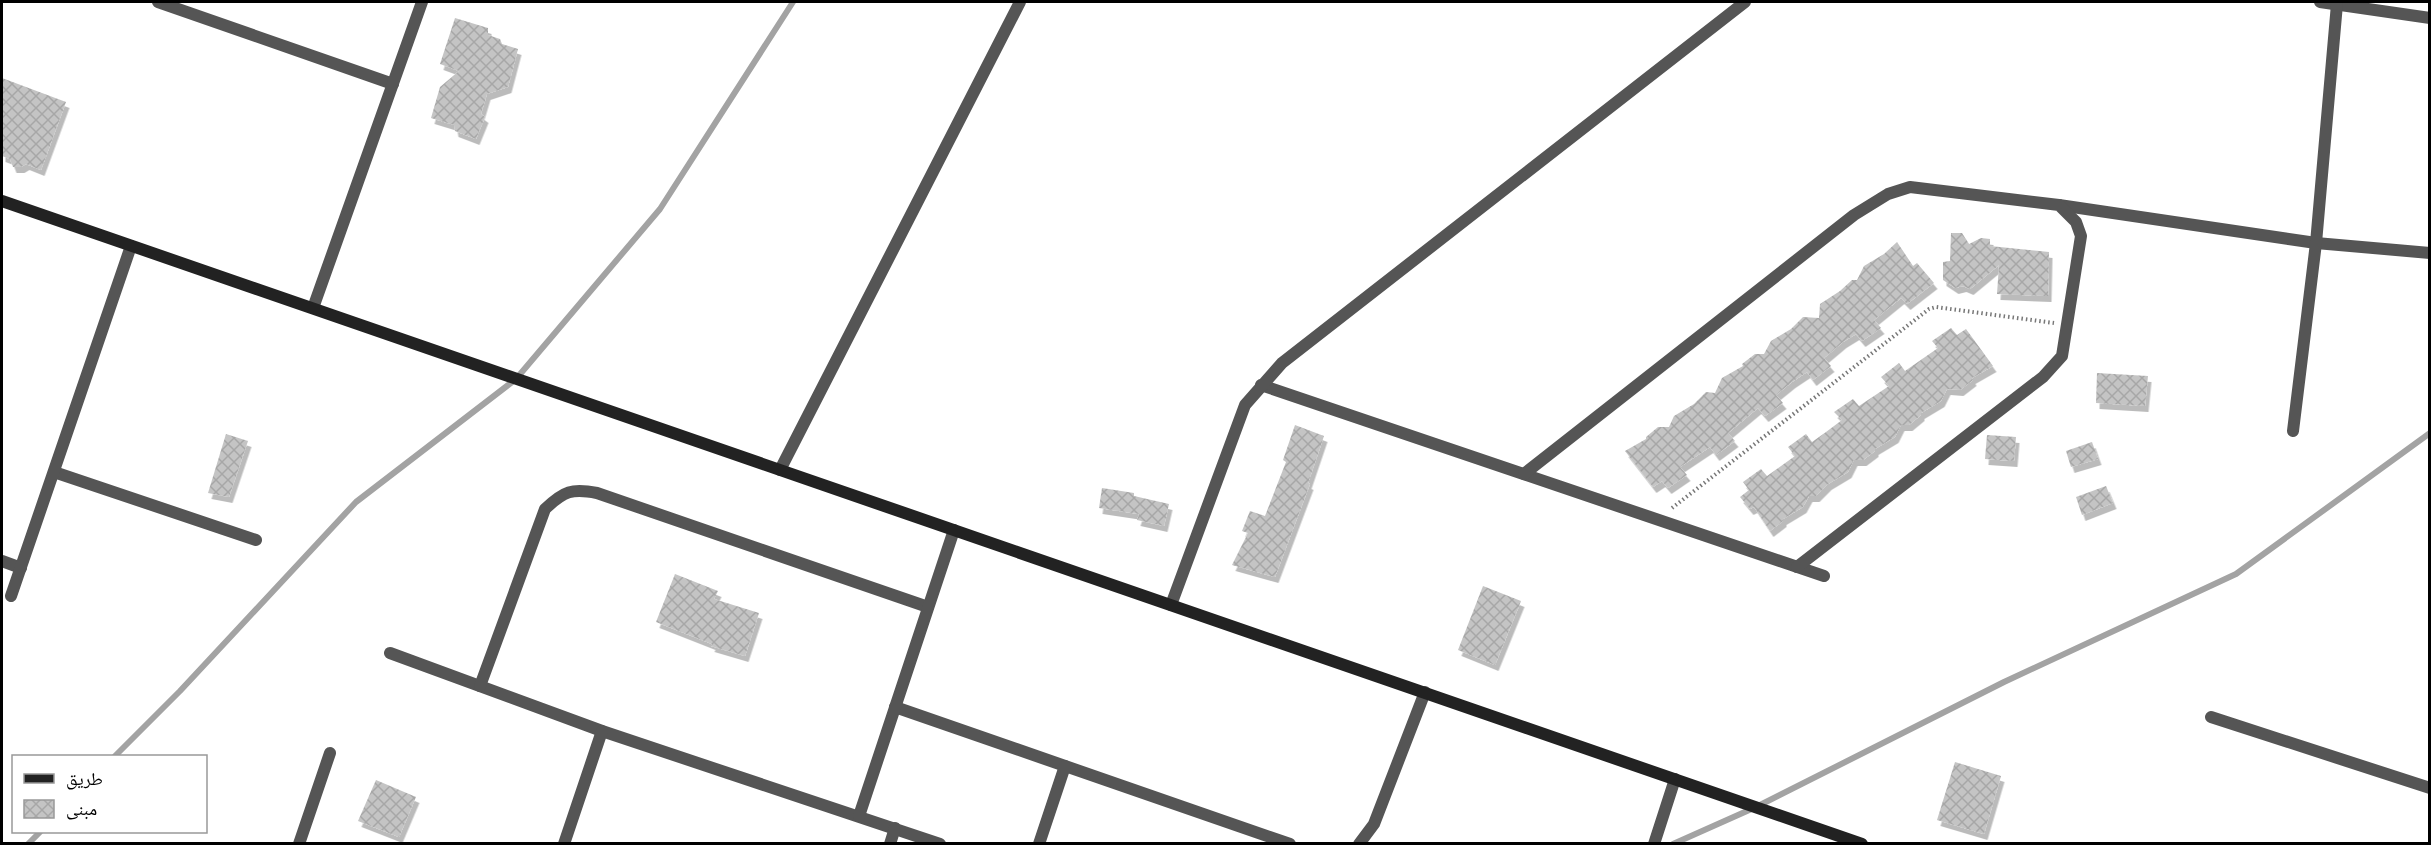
<svg xmlns="http://www.w3.org/2000/svg" width="2431" height="845" viewBox="0 0 2431 845" font-family="Commissioner,'Noto Naskh Arabic',sans-serif">
<defs>
<pattern id="building-cross-hatch" width="8" height="8" patternUnits="userSpaceOnUse" patternTransform="scale(1.5)"><rect width="8" height="8" fill="#c4c4c4"/><path d="M0 0l8 8M0 8l8-8" fill="none" stroke="#a7a7a7"/></pattern>
<filter id="shadow"><feDropShadow dx="3.5" dy="6" stdDeviation="0" flood-color="#0004"/></filter>
</defs>
<rect width="100%" height="100%" fill="#fff"/>
<g fill="none" stroke-linecap="round" stroke-linejoin="round">
<g stroke="#a3a3a3" stroke-width="6">
<polyline points="115,756 180,691 356,502 516,379 660,209 793,2"/>
<polyline points="28,844 40,832"/>
<polyline points="1673,844 1756,807 2004,682 2236,574 2430,433"/>
</g>
</g>
<g fill="url(#building-cross-hatch)" filter="url(#shadow)">
<polygon points="455,18 488,28 488,35 500,39 502,44 518,49 508,87 487,94 481,114 485,117 476,139 455,131 454,125 431,118 440,87 459,71 440,64"/>
<polygon points="2,78 66,102 41,170 26,164 21,167 13,167 10,159 2,156"/>
<polygon points="1951,233 1962,233 1969,244 1981,238 1990,239 1990,246 2049,252 2048,296 1997,294 1999,265 1970,289 1963,286 1955,288 1943,280 1943,262 1950,261"/>
<polygon points="1897,242 1913,266 1917,263 1934,283 1907,304 1901,298 1874,320 1881,328 1862,341 1856,334 1843,342 1824,358 1831,366 1813,380 1807,372 1792,382 1776,395 1783,403 1765,416 1758,408 1728,433 1735,441 1716,455 1710,447 1680,467 1687,475 1668,488 1662,481 1653,487 1625,451 1646,439 1646,437 1658,427 1669,427 1674,416 1694,404 1706,392 1715,393 1722,378 1743,366 1742,364 1755,354 1764,354 1771,341 1791,329 1803,317 1819,318 1820,304 1840,291 1852,280 1857,280 1864,266 1884,254"/>
<polygon points="1951,328 1957,335 1966,329 1993,366 1972,378 1973,380 1960,390 1947,389 1941,401 1921,413 1921,415 1909,425 1901,425 1895,437 1875,449 1875,451 1863,460 1854,460 1848,472 1828,484 1816,496 1809,496 1803,507 1783,519 1783,521 1770,531 1754,507 1750,509 1740,497 1749,490 1743,482 1761,469 1767,476 1795,456 1788,447 1806,434 1812,442 1826,432 1842,420 1834,412 1853,399 1859,406 1889,386 1881,377 1899,363 1905,371 1938,348 1932,341"/>
<polygon points="2097,373 2148,376 2145,406 2096,403"/>
<polygon points="1295,425 1324,436 1308,483 1310,484 1275,577 1232,565 1248,533 1242,531 1250,511 1265,516 1286,462 1283,460"/>
<polygon points="226,434 248,441 229,497 208,493"/>
<polygon points="1987,435 2016,437 2014,461 1985,459"/>
<polygon points="2092,442 2098,459 2071,467 2066,451"/>
<polygon points="2106,486 2113,503 2082,515 2076,497"/>
<polygon points="1102,488 1134,493 1134,496 1169,504 1164,526 1137,520 1139,514 1099,508"/>
<polygon points="675,574 718,591 714,599 759,613 745,656 711,646 712,644 656,622"/>
<polygon points="1483,586 1521,601 1495,665 1458,650"/>
<polygon points="1955,762 2001,776 1984,834 1937,820"/>
<polygon points="376,780 416,797 399,837 358,821"/>
</g>
<g fill="none" stroke-linecap="round" stroke-linejoin="round">
<polyline stroke="#777" stroke-width="4" stroke-dasharray="1.5 3" stroke-linecap="butt" points="1672,508 1929,309 1936,307 2054,323"/>
<g stroke="#555" stroke-width="12">
<polyline points="158,2 393,84"/>
<polyline points="2320,2 2430,18"/>
<polyline points="2059,205 2316,243 2430,253"/>
<polyline points="313,308 422,2"/>
<polyline points="1261,385 1824,576"/>
<polyline points="2293,431 2316,243 2337,4"/>
<polyline points="780,470 1020,2"/>
<polyline points="54,472 256,540"/>
<polyline points="1524,474 1854,215 1888,194 1910,187 2059,205 2076,222 2081,236 2062,356 2043,377 1797,567"/>
<polyline points="2,561 21,568"/>
<polyline points="11,596 131,246"/>
<polyline points="1171,605 1245,405 1282,363 1745,2"/>
<polyline points="390,653 602,731 940,844"/>
<path d="M480 686 545 509C564 491 572 488 597 493L928 607"/>
<polyline points="895,707 1290,844"/>
<polyline points="2211,717 2430,788"/>
<polyline points="859,816 954,530"/>
<polyline points="299,844 330,753"/>
<polyline points="564,844 602,731"/>
<polyline points="890,844 895,828"/>
<polyline points="1039,844 1065,766"/>
<polyline points="1359,844 1374,824 1425,692"/>
<polyline points="1654,844 1675,779"/>
</g>
<polyline stroke="#222" stroke-width="12" points="2,201 1862,844"/>
</g>
<rect width="2431" height="845" fill="none" stroke="#000000" stroke-width="6"/>
<rect x="12" y="755" width="195" height="78" fill="#ffffff" stroke="#999999" stroke-width="1.5"/>
<rect x="24" y="774" width="30" height="9" fill="#222222" stroke="#999999" stroke-width="1.5"/>
<text x="66" y="785" font-size="18" fill="#000000">طريق</text>
<rect x="24" y="800" width="30" height="18" fill="url(#building-cross-hatch)" stroke="#999999" stroke-width="1.5"/>
<text x="66" y="815" font-size="18" fill="#000000">مبنى</text>
</svg>
